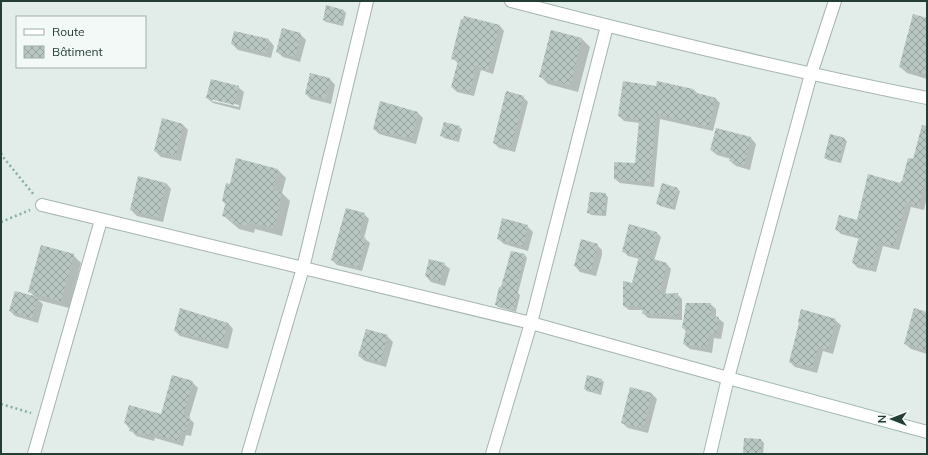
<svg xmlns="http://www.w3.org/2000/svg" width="928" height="455" viewBox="0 0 928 455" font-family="Mulish,sans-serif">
<defs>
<pattern id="building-cross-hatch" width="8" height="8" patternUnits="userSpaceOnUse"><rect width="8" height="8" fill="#b8c7c1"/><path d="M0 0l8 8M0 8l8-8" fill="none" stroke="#95a39e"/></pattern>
</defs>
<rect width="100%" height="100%" fill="#e2ece8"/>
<g fill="#0003" fill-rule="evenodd">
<polygon points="344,11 346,13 343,26 326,22 324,20"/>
<polygon points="927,19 927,79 907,73 900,67"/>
<polygon points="500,26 504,31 493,74 481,70 474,96 457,92 452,87 458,63 452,58"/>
<polygon points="551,31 582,39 590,47 578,92 548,84 540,76"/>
<polygon points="300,34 306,40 300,62 283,57 277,52"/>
<polygon points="269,40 274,46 271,58 238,50 232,44"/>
<polygon points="330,79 335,85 331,104 311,99 306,94"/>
<path d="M238 87 244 92 240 110 213 103 207 98ZM212 99 239 105V107L212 101Z"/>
<polygon points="657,87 693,89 698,94 715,98 720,103 713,131 660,119 654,187 620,183 615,179 636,164 640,123 624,121 619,116"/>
<polygon points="523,97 528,102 515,152 499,148 494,143"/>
<polygon points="418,113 423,118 416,144 379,134 374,129"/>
<polygon points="163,119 183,125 188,130 181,161 161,157 155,151"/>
<polygon points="459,127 462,129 459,142 444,138 441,135"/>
<polygon points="927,131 927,197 924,210 911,207 899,250 883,246 876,272 858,268 853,263 860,239 841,234 836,229 857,221 901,184 914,161"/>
<polygon points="751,138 756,144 750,170 736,166 730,161 731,159 717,155 711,150"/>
<polygon points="844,139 847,141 841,163 828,160 825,157"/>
<polygon points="237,159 278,170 286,178 282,193 290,201 282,236 255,229 254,233 239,229 224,216 226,205 223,201 230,185"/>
<polygon points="166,183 171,189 163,222 137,216 131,210"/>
<polygon points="677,189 680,191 675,210 660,206 658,203"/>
<polygon points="605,194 608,197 606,216 591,215 588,212"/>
<polygon points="364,214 369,219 364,238 370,243 362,271 337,265 332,260"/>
<polygon points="527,226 533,232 528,251 504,244 498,239"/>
<polygon points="656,232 661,237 654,261 667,264 671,269 665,295 677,294 682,299 682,320 648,318 644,314 644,310 629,310 624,306 633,284 640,259 628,256 623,251"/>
<polygon points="596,244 602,250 602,255 596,276 580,272 575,266"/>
<polygon points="73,255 81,263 69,308 38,300 43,304 38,323 15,316 10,311 36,298 29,291"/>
<polygon points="525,255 527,258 518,293 520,295 516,312 498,307 496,304 502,289"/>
<polygon points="444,264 450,269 445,286 431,282 426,276"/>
<polygon points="710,304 716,309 716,317 718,318 724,323 721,339 714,338 712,353 690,349 684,344 686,331 683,328"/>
<polygon points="181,310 228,323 233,329 228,349 180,336 175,331"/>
<polygon points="927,313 927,354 911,349 905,344"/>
<polygon points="835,320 841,325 833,354 823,351 817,373 795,367 790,362"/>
<polygon points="387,336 393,342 386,367 365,361 359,356"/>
<polygon points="601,380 604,382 601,395 587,391 585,389"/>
<polygon points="192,382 198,388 189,418 194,423 191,436 186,435 183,446 155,438 154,441 136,436 125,423 162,415"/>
<polygon points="651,393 657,399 648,433 628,428 622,423"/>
<polygon points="761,440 764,443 763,454 744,454"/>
</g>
<g fill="url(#building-cross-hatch)">
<polygon points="326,5 344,10 341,24 323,20"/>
<polygon points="913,14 927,18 927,75 899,67"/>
<polygon points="464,16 500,25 488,70 476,66 470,92 451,87 458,61 451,59 461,19 463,19"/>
<polygon points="282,28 301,33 295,57 276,52"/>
<polygon points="551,30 582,38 570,85 539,77"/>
<polygon points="234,31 269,39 266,53 231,44"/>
<polygon points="310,73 330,78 325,99 305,94"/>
<polygon points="211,79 239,86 234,105 206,98"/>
<polygon points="623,81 656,86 657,81 693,89 693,92 716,98 709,127 691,122 656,114 650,182 614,179 614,162 635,163 639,120 618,116"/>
<polygon points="506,91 524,96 511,148 493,143"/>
<polygon points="380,101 418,112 411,139 373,129"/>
<polygon points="162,118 183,124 176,156 154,151"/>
<polygon points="444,122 460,126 456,140 440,136"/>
<polygon points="922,125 927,126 927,183 925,182 919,206 906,202 894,246 879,242 872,268 852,263 859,236 835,230 839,215 857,220 868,174 900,183 901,181 902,181 908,158 913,159"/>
<polygon points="716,128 751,137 744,165 729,161 731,155 710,150"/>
<polygon points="830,134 845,138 839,162 824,158"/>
<polygon points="236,158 278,169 273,190 282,192 274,228 247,222 246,226 229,221 230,218 222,216 226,202 222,201 226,183 230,184"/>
<polygon points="138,176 166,183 158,217 130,210"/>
<polygon points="662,183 678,188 672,208 656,204"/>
<polygon points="590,192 606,193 604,214 587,213"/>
<polygon points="346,208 365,213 359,236 366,238 358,267 331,260"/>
<polygon points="502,218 528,225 523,246 497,239"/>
<polygon points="629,224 657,232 650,258 667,263 659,294 678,293 678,316 642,314 643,306 623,306 623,281 632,283 639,256 622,252"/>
<polygon points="581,239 598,244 591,271 574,266"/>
<polygon points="41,245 74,254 61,301 28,292"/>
<polygon points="511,251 525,254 516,291 518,292 514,310 495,305 499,287 501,287"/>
<polygon points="429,259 445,263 440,281 425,276"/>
<polygon points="15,291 38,297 32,318 9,311"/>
<polygon points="686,303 711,303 711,316 719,317 716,334 709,333 707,348 683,344 686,329 682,328"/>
<polygon points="180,308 228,323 222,344 174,331"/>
<polygon points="914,308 927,312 927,350 904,344"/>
<polygon points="801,309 836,319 828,350 818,347 812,368 789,362 799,323 798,322"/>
<polygon points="366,329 388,335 380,362 358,356"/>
<polygon points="172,375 193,381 183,415 190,417 185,432 181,430 178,441 150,433 149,436 129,431 131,426 124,423 129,405 161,414"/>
<polygon points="587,375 602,379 599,393 584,389"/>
<polygon points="630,387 652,393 643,428 621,423"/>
<polygon points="744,438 761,439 761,454 743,454"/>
</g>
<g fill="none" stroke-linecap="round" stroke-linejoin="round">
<g stroke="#a5b4af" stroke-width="14">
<g id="street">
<path d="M511 1C649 37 787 70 927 98"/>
<polyline points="42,205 531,323 728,378 811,74 835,1"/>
<polyline points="34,454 101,220"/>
<polyline points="248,454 303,268 367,1"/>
<polyline points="492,454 531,323 607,26"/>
</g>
</g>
<g stroke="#a1b8b0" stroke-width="14">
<polyline id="secondary" points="710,454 728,378 927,432"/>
</g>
<g stroke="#83afa3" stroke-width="2.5" stroke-dasharray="2 3" stroke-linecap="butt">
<polyline points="1,153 3,157 34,195"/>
<polyline points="1,222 30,210"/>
<polyline points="1,404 31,413"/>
</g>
<use href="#street" stroke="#fff" stroke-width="12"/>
<use href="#secondary" stroke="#fff" stroke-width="12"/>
</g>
<rect width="928" height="455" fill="none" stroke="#233d37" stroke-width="4"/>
<rect x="16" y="16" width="130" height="52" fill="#f3f9f6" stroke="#a0aeaa"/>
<rect x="24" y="29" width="20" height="6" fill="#ffffff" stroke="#a0aeaa"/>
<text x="52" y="36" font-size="12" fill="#233d37">Route</text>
<rect x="24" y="46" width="20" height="12" fill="url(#building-cross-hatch)" stroke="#a0aeaa"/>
<text x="52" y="56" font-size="12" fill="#233d37">Bâtiment</text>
<g transform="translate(892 419) rotate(270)" stroke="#f3f9f6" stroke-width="3" paint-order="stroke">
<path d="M0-3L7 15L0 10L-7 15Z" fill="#233d37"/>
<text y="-6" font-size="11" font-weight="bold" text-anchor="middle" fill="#233d37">N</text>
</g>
</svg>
